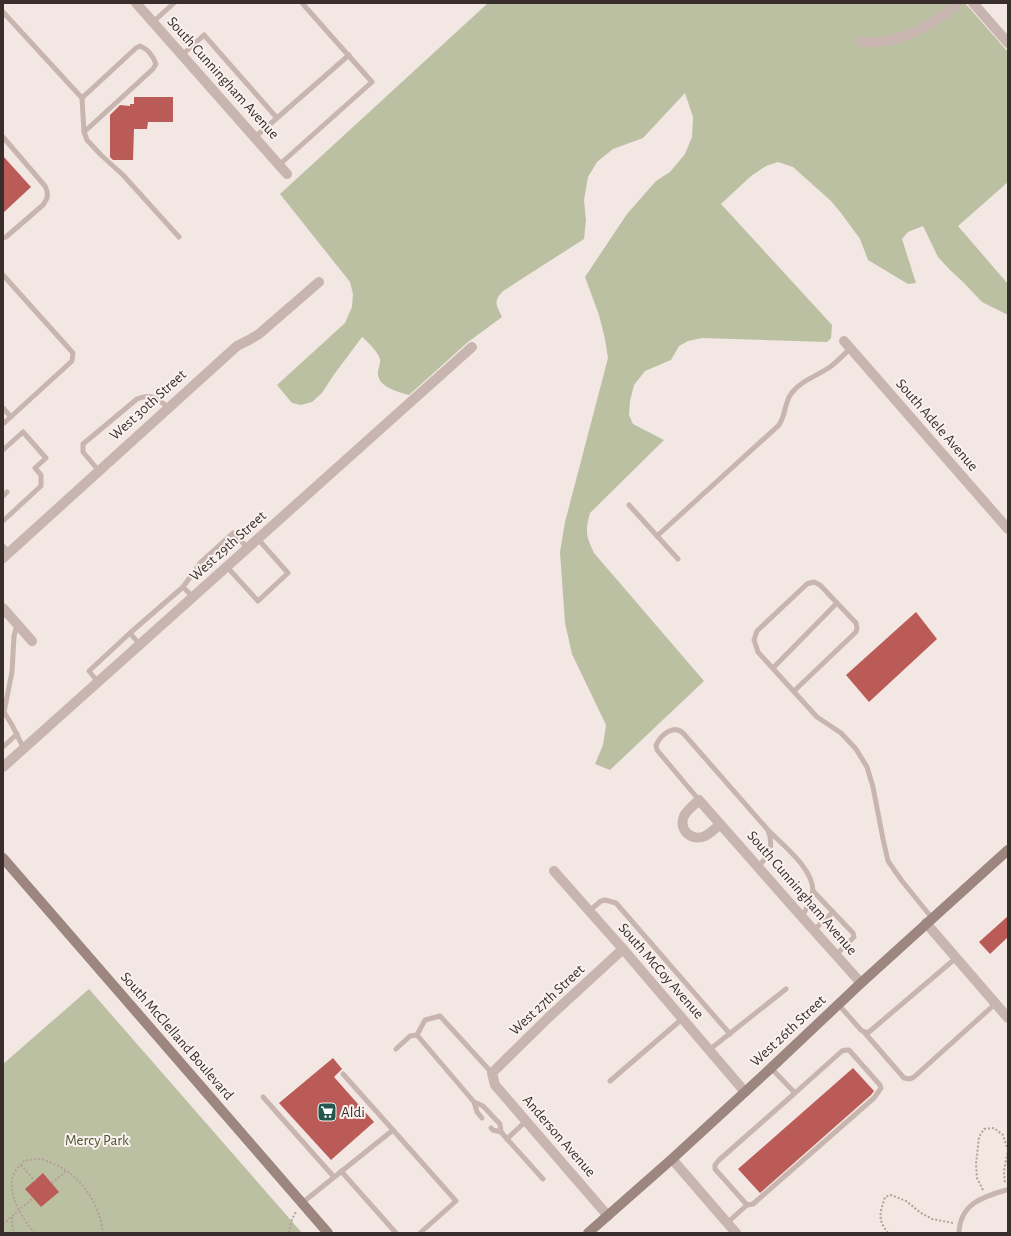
<svg xmlns="http://www.w3.org/2000/svg" width="1011" height="1236" viewBox="0 0 1011 1236" font-family="'Alegreya Sans',sans-serif">
<rect width="100%" height="100%" fill="#f2e7e2"/>
<g fill="#bcc0a3">
<path d="M488 3H965L1008 52V182L958 226 1008 284V315L982 302 963 282 949 269 938 257 923 226 908 232 902 239 916 283 908 284 868 260 860 239 841 213 831 201 793 167 778 162 766 166 751 176 721 204 832 325 831 338 827 342 702 338 688 341 679 346 671 360 645 371 634 385 630 401 629 415 633 424 664 440 590 513C585 531 586 536 594 553L704 681 610 770 595 764 603 745 606 725 572 654 565 623 560 552 565 522 608 358 605 339 599 315 585 277 627 214 656 181 670 172 685 154 692 137 693 117 685 93 643 138 613 149 597 162 588 177 584 200 586 220 584 239 503 291C493 302 496 304 502 317L468 342 409 395C399 392 380 388 378 375 377 370 381 364 380 359 378 352 368 342 362 337L333 376 322 393 312 402 301 405 292 403 277 385 345 323 352 307 353 294 350 282 280 194Z"/>
<polygon points="89,989 302,1233 3,1233 3,1064"/>
</g>
<g fill="#bb5b57">
<polygon points="134,97 173,97 173,122 148,122 147,129 134,129 133,160 113,160 110,157 110,115 120,105 130,106 130,104 134,104"/>
<polygon points="3,156 31,187 3,213"/>
<polygon points="916,612 937,639 869,702 846,675"/>
<polygon points="1008,916 1008,937 990,954 979,942"/>
<polygon points="333,1058 342,1069 334,1077 374,1122 331,1160 279,1103"/>
<polygon points="853,1068 874,1091 871,1095 760,1193 738,1169"/>
<polygon points="43,1173 59,1192 41,1207 25,1189"/>
</g>
<g fill="none" stroke-linecap="round" stroke-linejoin="round">
<g stroke="#b59f99" stroke-width="2" stroke-dasharray="2 2" stroke-linecap="butt">
<polyline points="21,1165 35,1181"/>
<polyline points="52,1183 66,1171"/>
<polyline points="983,1190 977,1178 976,1164 979,1137 984,1129 994,1128 1003,1135 1008,1150 1004,1171 1005,1183"/>
<polyline points="12,1217 12,1225 14,1233"/>
<polyline points="3,1224 33,1198"/>
<path d="M34 1233C22 1217 3 1190 16 1170 18 1167 22 1164 24 1161 29 1160 35 1159 40 1159 43 1159 46 1161 49 1162 78 1171 100 1203 103 1233"/>
<polyline points="289,1233 292,1219 296,1212"/>
<path d="M888 1233C877 1219 880 1213 885 1197L891 1195 906 1201 921 1213 932 1219 953 1223"/>
</g>
<g stroke="#c9b5af" stroke-width="5">
<polyline points="3,12 82,98 84,132 87,140 101,155 123,175 179,237"/>
<polyline points="153,22 174,3"/>
<polyline points="182,55 204,35 277,118 255,137"/>
<path d="M82 98 136 48 140 46C148 49 153 56 156 64L153 69 84 132"/>
<polyline points="277,118 349,55"/>
<path d="M3 137 45 186C49 194 48 198 43 205L6 237 3 238"/>
<polyline points="279,165 372,82 302,3"/>
<polyline points="3,275 73,353 72,361 3,424"/>
<polyline points="3,408 11,417"/>
<polyline points="3,450 23,432 46,458 35,468 41,475 41,486 3,521"/>
<path d="M99 471 83 452V444L137 399C151 393 156 398 168 407"/>
<polyline points="3,496 7,492"/>
<polyline points="629,505 678,559"/>
<path d="M657 536 778 426C786 417 784 403 791 394 800 381 817 376 830 367 837 362 844 354 851 348"/>
<polyline points="3,546 9,552"/>
<polyline points="227,567 258,601 288,573 258,539"/>
<polyline points="193,597 183,587 201,562 233,533 248,548"/>
<polyline points="17,625 14,636 12,672 4,712 12,725 24,749"/>
<polyline points="140,645 130,633 183,587"/>
<polyline points="773,668 837,603"/>
<polyline points="98,682 89,671 130,633"/>
<polyline points="794,691 856,632 857,628 856,623 820,585 814,582 807,584 757,631 754,640 758,652 817,717 841,733 856,749 867,767 873,787 883,839 888,861 902,881 932,918"/>
<polyline points="3,747 17,734"/>
<path d="M699 800 657 750 656 745C661 735 673 724 683 733L768 830C774 847 770 854 758 867"/>
<path d="M770 832C784 846 813 869 813 891 812 899 806 909 802 917"/>
<polyline points="813,891 853,933 854,937 836,955"/>
<polyline points="589,911 601,901 605,900 616,903 730,1034"/>
<polyline points="814,930 833,912"/>
<polyline points="838,1004 861,1030 864,1032 869,1032 956,958"/>
<polyline points="864,1032 904,1078 910,1079 914,1077 995,1004"/>
<polyline points="396,1049 410,1036 417,1035"/>
<polyline points="709,1050 786,989"/>
<polyline points="492,1073 440,1016 425,1020 417,1035 474,1102 483,1106 500,1124 501,1132 507,1139 526,1121"/>
<polyline points="343,1074 393,1130"/>
<polyline points="610,1081 682,1019"/>
<polyline points="263,1097 334,1177"/>
<polyline points="474,1102 477,1112 482,1118"/>
<polyline points="491,1128 493,1130 501,1132"/>
<polyline points="507,1139 543,1179"/>
<polyline points="341,1171 396,1233"/>
<polyline points="302,1203 393,1130 456,1201 420,1233"/>
<polyline points="747,1205 753,1204 874,1098 881,1088 880,1085 849,1050 846,1050 842,1051 795,1093"/>
<polyline points="727,1223 747,1205 715,1169 715,1165 719,1160 795,1093 771,1068"/>
<path d="M959 1233C960 1204 982 1197 1006 1190H1008"/>
</g>
<g stroke="#c9b5af" stroke-width="10">
<polyline points="136,3 287,174"/>
<polyline points="973,3 1008,43"/>
<path d="M861 42C898 45 931 27 958 3"/>
<polyline points="844,341 1008,529"/>
<polyline points="3,558 237,346 249,340 259,334 319,282"/>
<polyline points="3,608 32,641"/>
<polyline points="3,767 472,347"/>
<path d="M720 824C716 828 711 833 705 836 692 842 678 830 684 816 687 810 694 805 699 800L802 917 861 983"/>
<polyline points="554,871 623,949 745,1092"/>
<polyline points="926,923 1008,1018"/>
<polyline points="672,1159 736,1233"/>
<polyline points="608,1216 495,1085 492,1073 549,1017 623,949"/>
</g>
<g stroke="#9d8580" stroke-width="10">
<polyline points="3,858 328,1233"/>
<polyline points="588,1233 672,1159 771,1068 861,983 1008,850"/>
</g>
</g>
<defs>
<g id="supermarket-square" transform="scale(1)"><rect x="-9" y="-9" width="18" height="18" rx="4" fill="#255750" stroke="#f9f2ee"/><path d="M-6-5.5h2.5l.6 2H6L4.5 2H-2.5L-4.4-4H-6ZM-1.5 3.2a1.3 1.3 0 1 0 .1 0ZM3 3.2a1.3 1.3 0 1 0 .1 0Z" fill="#fff"/></g>
</defs>
<g fill-rule="evenodd">
<use href="#supermarket-square" x="327" y="1112"/>
</g>
<g text-anchor="middle" dominant-baseline="central" stroke-width="4" stroke-linejoin="round" paint-order="stroke">
<g font-size="15" fill="#392e2c" stroke="#f9f2ee">
<text transform="translate(223 78) rotate(48)">South Cunningham Avenue</text>
<text transform="translate(148 405) rotate(-42)">West 30th Street</text>
<text transform="translate(937 425) rotate(49)">South Adele Avenue</text>
<text transform="translate(228 546) rotate(-42)">West 29th Street</text>
<text transform="translate(802 893) rotate(49)">South Cunningham Avenue</text>
<text transform="translate(661 971) rotate(49)">South McCoy Avenue</text>
<text transform="translate(547 1000) rotate(-43)">West 27th Street</text>
<text transform="translate(788 1031) rotate(-43)">West 26th Street</text>
<text transform="translate(177 1036) rotate(49)">South McClelland Boulevard</text>
<text transform="translate(559 1136) rotate(49)">Anderson Avenue</text>
</g>
<g font-size="15" fill="#392e2c" stroke="#f9f2ee" text-anchor="start">
<text x="341" y="1112">Aldi</text>
</g>
<g font-size="15" fill="#4f5532" stroke="#f9f2ee">
<text x="97" y="1140">Mercy Park</text>
</g>
</g>
<rect width="1011" height="1236" fill="none" stroke="#392e2c" stroke-width="8"/>
</svg>
